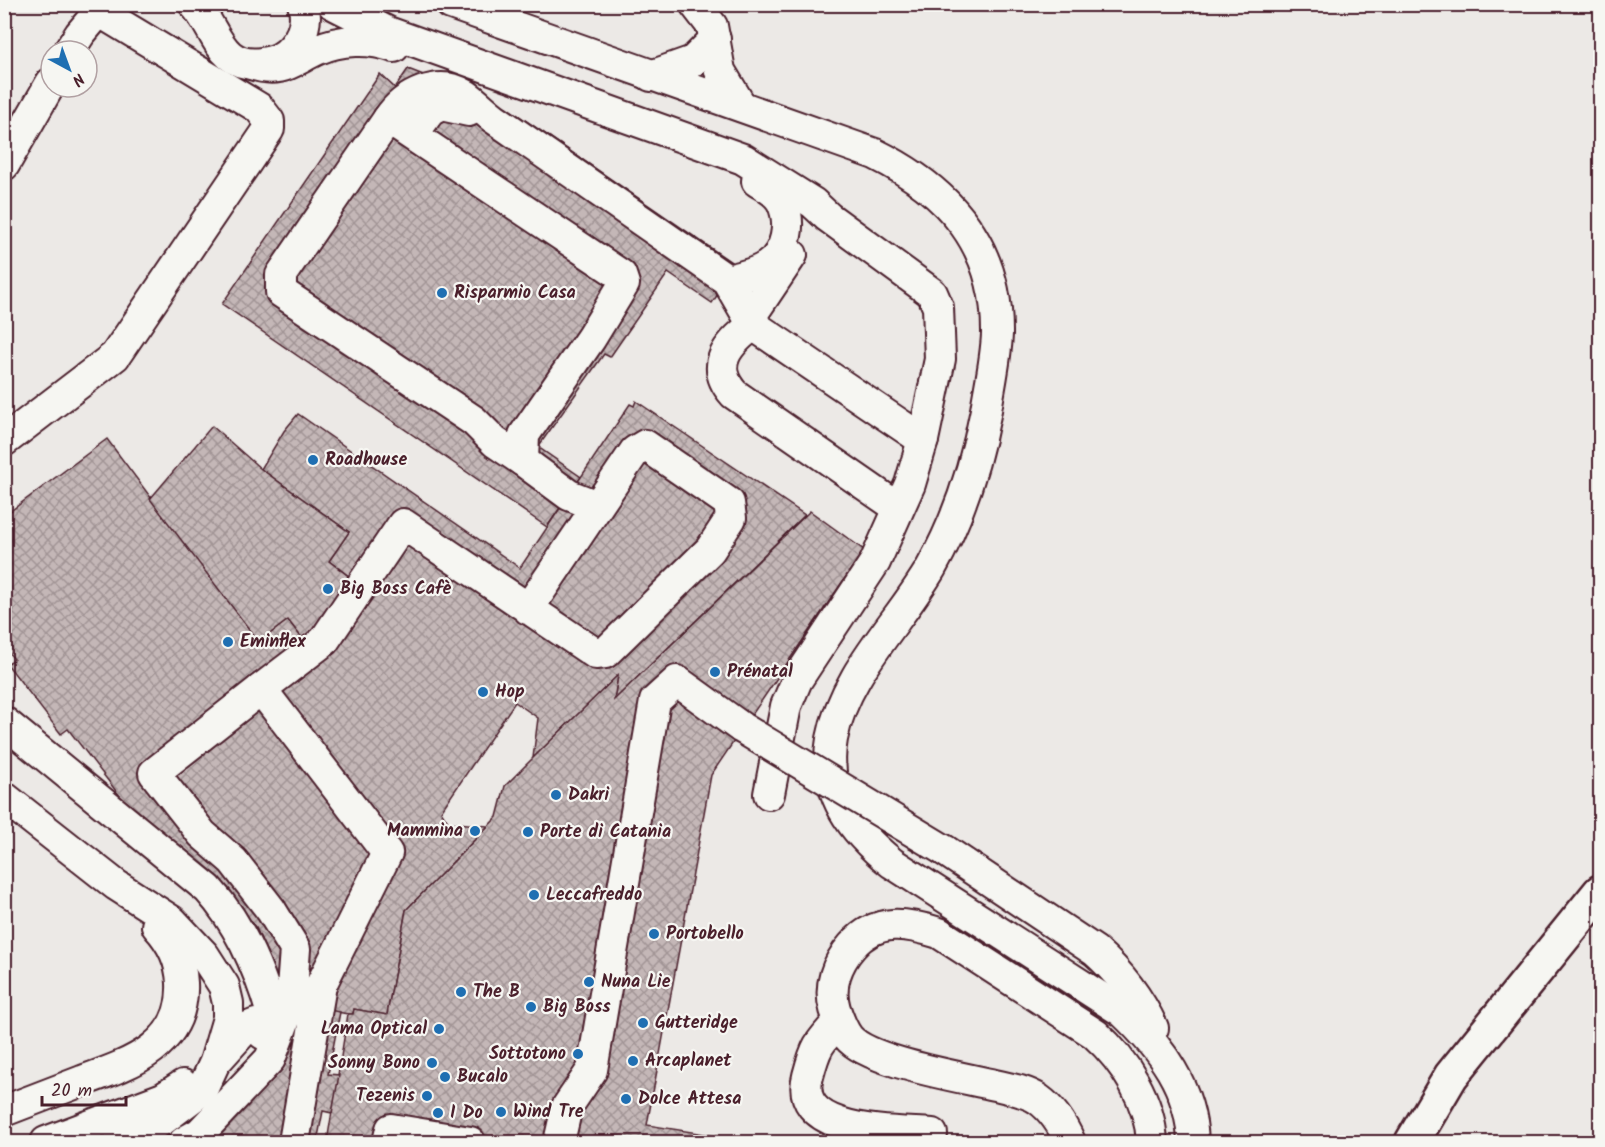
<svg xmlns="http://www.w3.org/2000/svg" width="1605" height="1147" viewBox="0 0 1605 1147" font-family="Kalam,sans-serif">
<defs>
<pattern id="building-cross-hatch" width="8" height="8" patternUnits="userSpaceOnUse" patternTransform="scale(1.5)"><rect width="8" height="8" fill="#c4b7b7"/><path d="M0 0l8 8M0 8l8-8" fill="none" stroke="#a19495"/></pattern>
</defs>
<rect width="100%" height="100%" fill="#ece9e6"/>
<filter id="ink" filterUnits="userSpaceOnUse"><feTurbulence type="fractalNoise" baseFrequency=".0167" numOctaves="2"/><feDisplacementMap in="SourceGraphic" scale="12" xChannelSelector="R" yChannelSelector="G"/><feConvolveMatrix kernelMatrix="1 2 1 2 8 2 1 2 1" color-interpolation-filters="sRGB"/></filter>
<g filter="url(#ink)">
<g fill="url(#building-cross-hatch)" stroke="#4a1f2b" stroke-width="1.5">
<polygon points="408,69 506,107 737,266 712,303 668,273 610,357 604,354 538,447 581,477 547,527 222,304 380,74 395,88"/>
<polygon points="636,401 805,515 614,700 618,675 533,758 538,718 515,702 441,811 448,822 488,826 406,910 387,1015 354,1009 353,1014 348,1014 277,1001 272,964 256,928 210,877 123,800 68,729 61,734 7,664 14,659 4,647 4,516 107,439 259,642 288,620 306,643 351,578 329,561 349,532 261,469 284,431 298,414 520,568 630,404 634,406"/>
<polygon points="212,426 261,469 349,532 329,561 351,578 306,643 288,620 259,642 150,499"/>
<polygon points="810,511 864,550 711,775 647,1125 755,1142 327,1142 348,1014 353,1014 354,1009 387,1015 406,910 497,817 505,786 533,758 618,675 614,700"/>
<polygon points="277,1001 340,1012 328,1074 339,1075 332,1113 323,1111 317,1142 161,1142 198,1120 253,1061"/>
</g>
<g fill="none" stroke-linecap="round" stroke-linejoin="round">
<g stroke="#4a1f2b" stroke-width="34">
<g id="minor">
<path d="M194 4C217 28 219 69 261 63 275 61 284 58 293 47 303 35 308 20 303 4"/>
<polyline points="333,4 388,32 743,159 813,203 828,217 932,293 938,307 940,359 923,440 910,484 875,562 797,680 786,706 769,794"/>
<path d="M451 4 875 154C950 191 998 246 997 334 996 359 990 385 986 410 976 463 958 520 931 568 898 624 844 674 832 739 822 793 853 832 892 863L1123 1012C1161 1048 1191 1088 1193 1142"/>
<polyline points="695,4 712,26 720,71 741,106"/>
<polyline points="69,51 80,34 105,4"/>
<path d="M251 64C281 74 291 62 316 50 340 39 369 38 394 47"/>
<polyline points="651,76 693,61 715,39"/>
<polygon points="388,119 621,275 624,284 591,338 524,435 523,461 495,442 474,421 281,292 281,275"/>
<path d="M388 119C404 95 438 78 466 95 476 102 485 112 495 119L727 280 753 325 923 440"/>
<polyline points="413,134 430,111 441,105 469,111"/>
<polyline points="4,165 51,83"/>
<path d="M727 280C741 277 756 274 767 266 787 253 792 223 782 202 777 192 766 187 757 181"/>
<polyline points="749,319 792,255"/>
<path d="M753 325C729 343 708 365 734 394L897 507"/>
<polyline points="4,441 115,356 269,129 269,121 259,108 100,12"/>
<polyline points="523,461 569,495 597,506"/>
<polyline points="261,689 324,641 403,524 596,654 605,653 710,550 731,518 729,503 645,445 635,451 528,609"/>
<path d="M4 722 208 889C240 924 259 969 272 1014"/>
<polyline points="4,797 116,885 172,921 204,955 224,986 228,1003 228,1018 215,1062 202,1090 161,1121 119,1142"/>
<path d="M944 850 1095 951C1120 973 1139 998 1153 1028"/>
<path d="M839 1021C818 1044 816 1046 808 1076 792 1135 896 1131 932 1134"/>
<polyline points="219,1058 246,1028 256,1024 263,1034"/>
<path d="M4 1111C30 1101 56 1091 82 1081 130 1064 185 1046 182 983 181 961 172 942 157 926"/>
<polyline points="46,1142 163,1098 183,1085"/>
<polyline points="184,1142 200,1133 270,1059 291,1003 295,949 271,910 233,861 202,834 154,773 261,689 387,853 321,985 294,1142"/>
<polyline points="388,1142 391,1129 470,1142"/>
<polyline points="559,1142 567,1107 592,1070 655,701 677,681 742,728"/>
<path d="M1070 1142C1063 1126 1052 1109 1038 1099 1026 1091 1008 1088 995 1085 962 1077 868 1062 848 1037 842 1029 838 1018 835 1009 828 986 837 963 852 946 877 917 907 923 939 933L1095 1034C1125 1061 1150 1101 1152 1142"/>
</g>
</g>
<g stroke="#4a1f2b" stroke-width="38">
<polyline id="major" points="1412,1142 1451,1076 1600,892"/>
</g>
<use href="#minor" stroke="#f6f6f2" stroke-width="30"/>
<use href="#major" stroke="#f6f6f2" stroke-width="33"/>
<g stroke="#4a1f2b" stroke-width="34" stroke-linecap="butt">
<polyline id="minor-bridge" points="742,728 944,850"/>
</g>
<use href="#minor-bridge" stroke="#f6f6f2" stroke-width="30"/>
</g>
</g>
<g fill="#1f6fb2" stroke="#f6f6f2" stroke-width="2">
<circle cx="442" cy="293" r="6"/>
<circle cx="313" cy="460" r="6"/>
<circle cx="328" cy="589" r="6"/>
<circle cx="228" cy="642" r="6"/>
<circle cx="715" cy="672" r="6"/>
<circle cx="483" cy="692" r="6"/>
<circle cx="556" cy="795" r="6"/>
<circle cx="475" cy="831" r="6"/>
<circle cx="528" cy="832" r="6"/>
<circle cx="534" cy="895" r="6"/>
<circle cx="654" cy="934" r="6"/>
<circle cx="589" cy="982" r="6"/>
<circle cx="461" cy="992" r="6"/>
<circle cx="531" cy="1007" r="6"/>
<circle cx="643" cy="1023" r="6"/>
<circle cx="439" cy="1029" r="6"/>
<circle cx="578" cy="1054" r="6"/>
<circle cx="633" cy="1061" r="6"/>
<circle cx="432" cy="1063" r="6"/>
<circle cx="445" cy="1077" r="6"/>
<circle cx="427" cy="1096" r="6"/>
<circle cx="626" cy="1099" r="6"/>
<circle cx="501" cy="1112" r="6"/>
<circle cx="438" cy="1113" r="6"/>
</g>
<g text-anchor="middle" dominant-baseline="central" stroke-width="4.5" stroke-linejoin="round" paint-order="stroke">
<g font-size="18" font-weight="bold" fill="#4a1f2b" stroke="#f6f6f2" text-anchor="start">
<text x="454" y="293">Risparmio Casa</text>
<text x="325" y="460">Roadhouse</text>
<text x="340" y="589">Big Boss Cafè</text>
<text x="240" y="642">Eminflex</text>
<text x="727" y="672">Prénatal</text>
<text x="495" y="692">Hop</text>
<text x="568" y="795">Dakri</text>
<text x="463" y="831" text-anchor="end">Mammina</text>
<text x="540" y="832">Porte di Catania</text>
<text x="546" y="895">Leccafreddo</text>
<text x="666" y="934">Portobello</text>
<text x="601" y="982">Nuna Lie</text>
<text x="473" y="992">The B</text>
<text x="543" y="1007">Big Boss</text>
<text x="655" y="1023">Gutteridge</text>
<text x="427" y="1029" text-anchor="end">Lama Optical</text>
<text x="566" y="1054" text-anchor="end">Sottotono</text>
<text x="645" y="1061">Arcaplanet</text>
<text x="420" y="1063" text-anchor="end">Sonny Bono</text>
<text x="457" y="1077">Bucalo</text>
<text x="415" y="1096" text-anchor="end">Tezenis</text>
<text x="638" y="1099">Dolce Attesa</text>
<text x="513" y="1112">Wind Tre</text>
<text x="450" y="1113">I Do</text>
</g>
</g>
<rect width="1605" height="1147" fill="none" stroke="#f6f6f2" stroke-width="24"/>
<rect x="12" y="12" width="1581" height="1123" fill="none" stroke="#4a1f2b" stroke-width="2" filter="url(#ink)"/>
<g transform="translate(69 69) rotate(139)"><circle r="28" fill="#f6f6f2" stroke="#b1a0a2" stroke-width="1.5"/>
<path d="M0-4.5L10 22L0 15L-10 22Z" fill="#1f6fb2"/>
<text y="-9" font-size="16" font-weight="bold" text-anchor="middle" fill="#4a1f2b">N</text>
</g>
<path d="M42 1096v9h84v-9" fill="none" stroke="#4a1f2b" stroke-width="3"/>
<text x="51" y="1096" font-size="18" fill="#4a1f2b" stroke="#f6f6f2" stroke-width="4.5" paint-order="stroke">20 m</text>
</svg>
